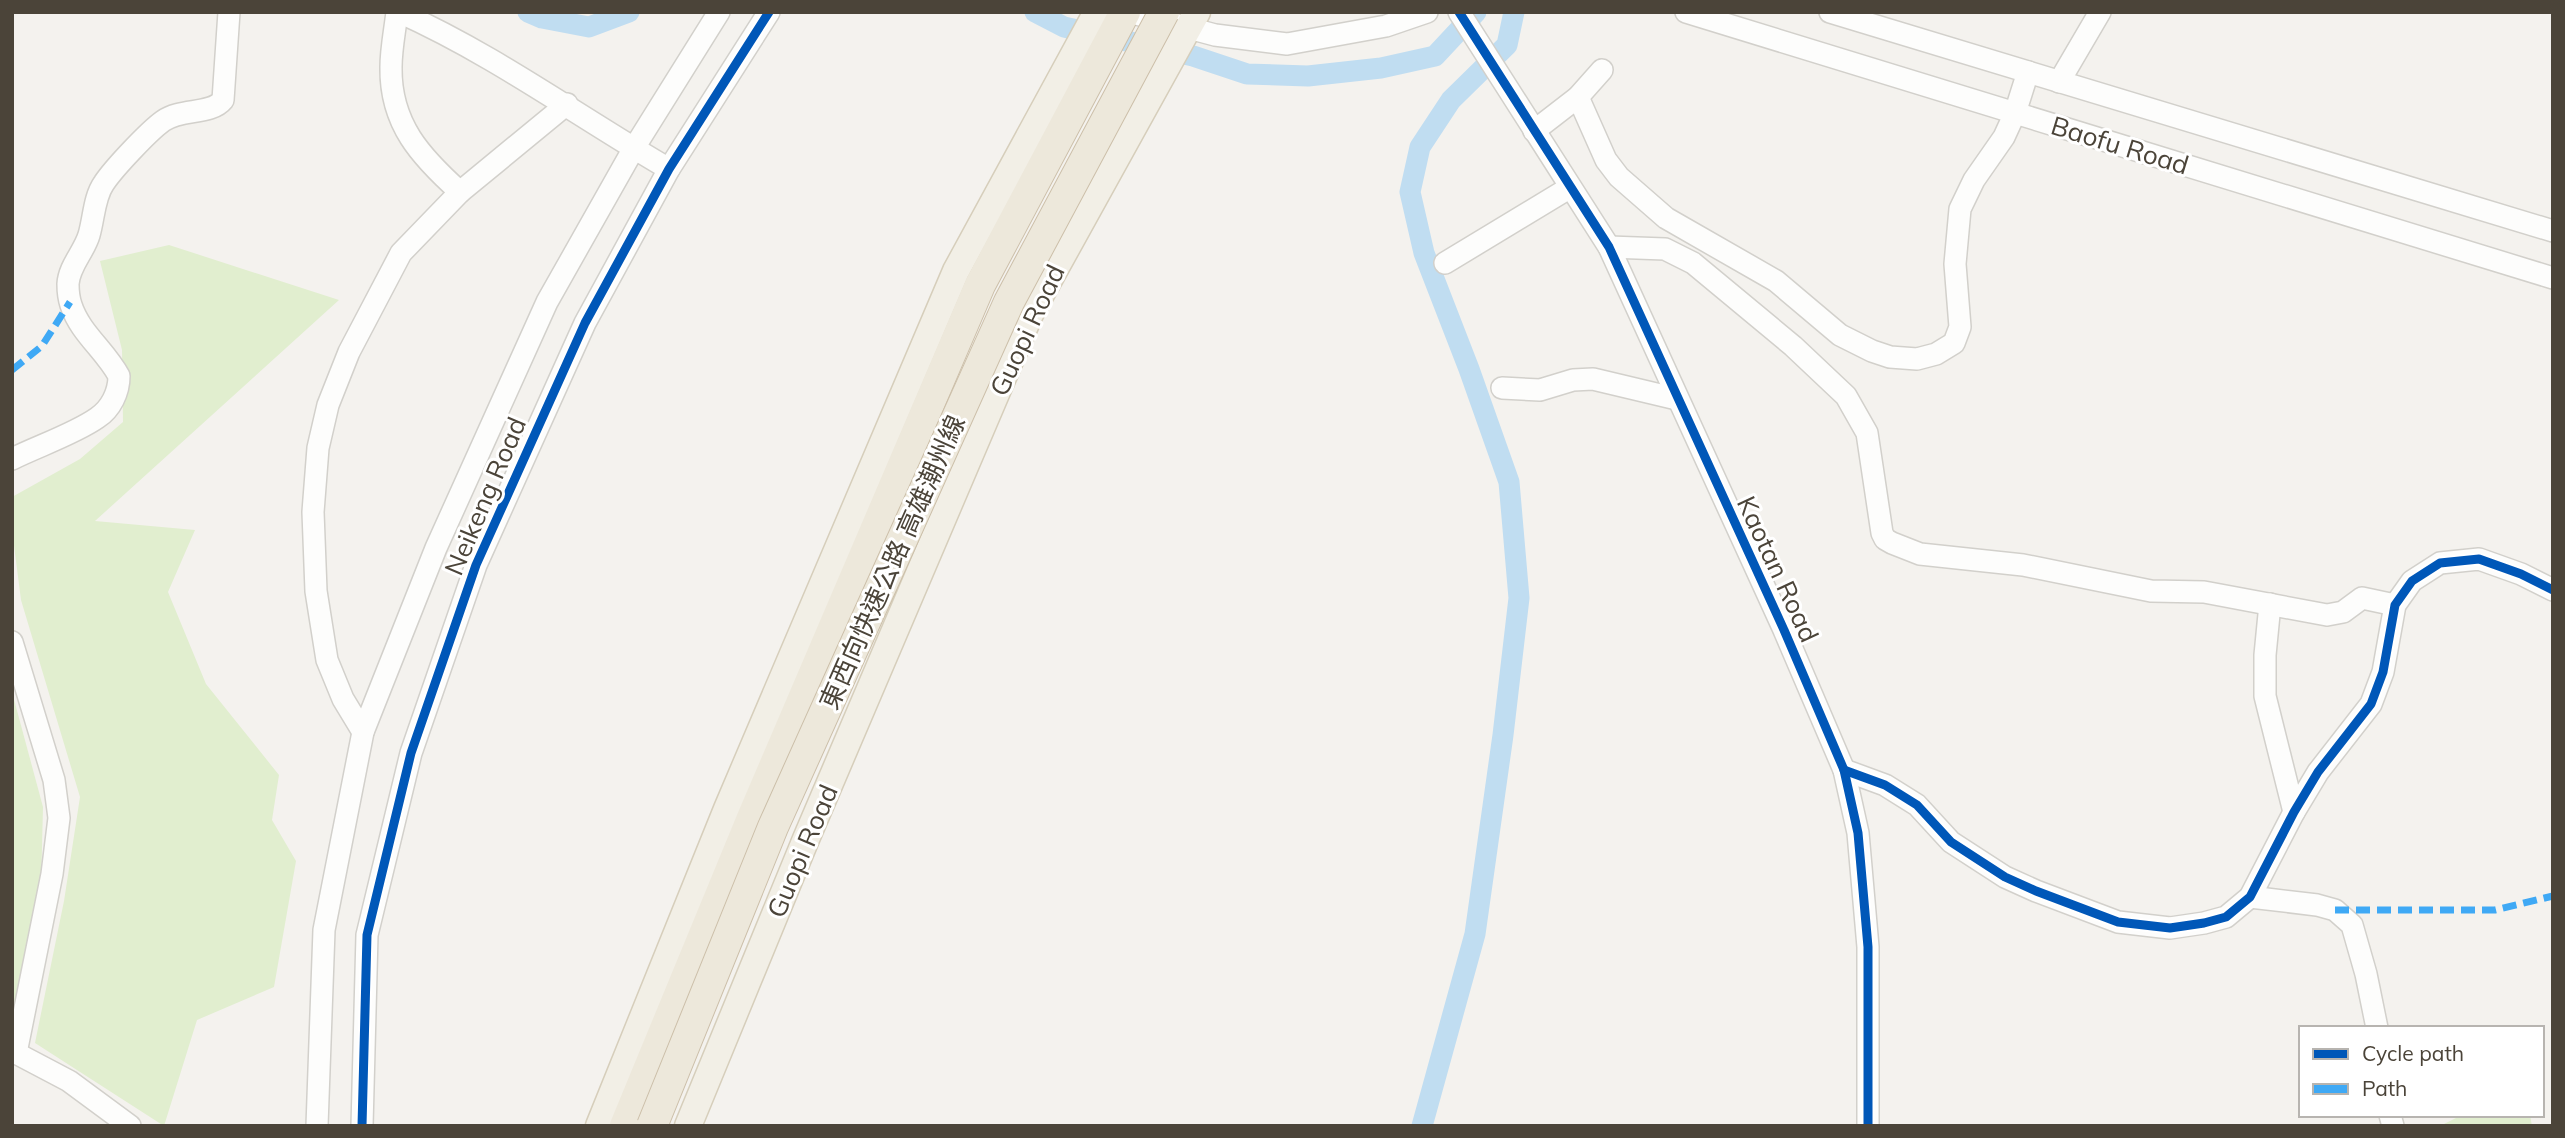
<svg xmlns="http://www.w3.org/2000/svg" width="2565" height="1138" viewBox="0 0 2565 1138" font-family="Mulish,'Noto Sans TC',sans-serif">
<rect width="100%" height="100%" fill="#f4f2ee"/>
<g fill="#e1eecf">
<polygon points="169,245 339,300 95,521 195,530 168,592 206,684 279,775 272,820 296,861 274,987 197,1020 164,1126 35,1043 64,901 80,797 21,600 12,530 12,497 80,459 123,422 122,350 100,261"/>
<polygon points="12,692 43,807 41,886 19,1003 12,1001"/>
<polygon points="2462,1115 2530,1115 2532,1126 2440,1126"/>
</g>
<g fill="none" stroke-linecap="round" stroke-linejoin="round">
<g stroke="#c0ddf1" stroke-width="21">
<polyline points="528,12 542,18 589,27 629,12"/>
<polyline points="1035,12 1064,27 1193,56 1247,74 1308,76 1381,68 1435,56 1476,12"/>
<polyline points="1422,1126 1475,934 1503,735 1519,598 1509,482 1469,369 1424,253 1410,192 1420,147 1451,100 1507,45 1514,12"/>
</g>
<g stroke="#d2d0cb" stroke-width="24">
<g id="minor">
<path d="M397 12C395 30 391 49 391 67 390 124 421 157 460 192"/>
<path d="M399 12C495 55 579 117 669 169"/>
<polyline points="1129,12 1215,35 1287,44 1386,26 1427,12"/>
<polyline points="1459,12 1609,247 1784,630 1844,770 1858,833 1868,947 1868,1126"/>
<polyline points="1686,12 2553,278"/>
<polyline points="1830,12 2553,231"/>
<polyline points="2059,82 2100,12"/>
<polyline points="1578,97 1606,160 1619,177 1666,218 1776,281 1840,335 1872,351 1890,357 1917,359 1936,354 1954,343 1960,327 1955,264 1960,209 1974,180 2004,137 2015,113 2028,72"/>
<polyline points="1534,131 1578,97 1602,70"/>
<polyline points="1609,247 1665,249 1693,263 1793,346 1846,396 1867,433 1882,533 1885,539 1892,543 1920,554 2023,565 2151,591 2204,592 2327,615 2343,612 2362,598 2395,605"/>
<polyline points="1445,263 1569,188"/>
<polyline points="1502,388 1540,390 1573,380 1593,379 1677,399"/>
<path d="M12 459C38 446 74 434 97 418 111 409 119 392 119 376 105 350 80 333 71 305 69 299 68 290 68 284 69 266 84 252 89 235 94 218 94 197 104 183 114 168 149 131 163 121 181 108 211 115 223 100L229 12"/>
<polyline points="2270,604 2265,655 2265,696 2294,812"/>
<polyline points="12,642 54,780 59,818 52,874 16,1053"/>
<polyline points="363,732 343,699 327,660 316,591 313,512 318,448 328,405 349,352 401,253 460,192 567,104"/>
<polyline points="1844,770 1885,785 1917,805 1951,842 2005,877 2036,891 2118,922 2170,928 2204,923 2226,917 2250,897 2294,812 2318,772 2371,704 2383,672 2395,605 2412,581 2440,563 2479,559 2521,574 2553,590"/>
<polyline points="2250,897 2317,905 2335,910 2352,925 2366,974 2377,1028"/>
<polyline points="12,1051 69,1081 130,1126"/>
<polyline points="2390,1115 2393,1126"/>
<polyline points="317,1126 324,930 363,732 436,548 547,302 634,148 719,12"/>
<polyline points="362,1126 367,935 411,753 476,565 585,323 669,169 769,12"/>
</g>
</g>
<g stroke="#d6cebb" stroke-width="29">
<g id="major">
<polyline points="599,1126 727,809 956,271 1097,12"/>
<polyline points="688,1126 806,839 1030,314 1197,12"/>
</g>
</g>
<g stroke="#ccbfa9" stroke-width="32">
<polyline id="highway" points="625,1126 752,818 980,285 1125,12"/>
</g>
<use href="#minor" stroke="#fdfdfc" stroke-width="21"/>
<use href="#major" stroke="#f2efe6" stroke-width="26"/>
<use href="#highway" stroke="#ede8db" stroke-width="30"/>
<g stroke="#ccbfa9" stroke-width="32" stroke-linecap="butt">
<polyline id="highway-bridge" points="652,1126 773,827 1009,302 1164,12"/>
</g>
<use href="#highway-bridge" stroke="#ede8db" stroke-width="30"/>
<g stroke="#3fa9f5" stroke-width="7" stroke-dasharray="14 7" stroke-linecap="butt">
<polyline points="12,370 42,346 70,302"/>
<polyline points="2335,910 2495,910 2553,896"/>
</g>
<g stroke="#fff" stroke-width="13">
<g id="cycleway">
<polyline points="1459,12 1609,247 1784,630 1844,770 1858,833 1868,947 1868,1126"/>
<polyline points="1844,770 1885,785 1917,805 1951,842 2005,877 2036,891 2118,922 2170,928 2204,923 2226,917 2250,897 2294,812 2318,772 2371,704 2383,672 2395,605 2412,581 2440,563 2479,559 2521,574 2553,590"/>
<polyline points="362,1126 367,935 411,753 476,565 585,323 669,169 769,12"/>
</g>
</g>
<use href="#cycleway" stroke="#0057b8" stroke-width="9"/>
</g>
<g text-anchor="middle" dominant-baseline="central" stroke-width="6" stroke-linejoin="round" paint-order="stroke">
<g font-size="26" fill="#4b4439" stroke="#fff">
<text transform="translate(2120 145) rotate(17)">Baofu Road</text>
<text transform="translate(1027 330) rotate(-65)">Guopi Road</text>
<text transform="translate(485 496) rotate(-67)">Neikeng Road</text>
<text transform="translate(892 562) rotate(-66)">東西向快速公路 高雄潮州線</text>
<text transform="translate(1778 569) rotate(65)">Kaotan Road</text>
<text transform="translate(802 851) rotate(-67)">Guopi Road</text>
</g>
</g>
<rect width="2565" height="1138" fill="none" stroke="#4b4439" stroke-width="28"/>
<rect x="2299" y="1026" width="245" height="91" fill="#ffffff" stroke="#b7b4b0" stroke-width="2"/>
<rect x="2313" y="1049" width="35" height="10" fill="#0057b8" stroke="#b7b4b0" stroke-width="2"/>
<text x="2362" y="1061" font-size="21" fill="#4b4439">Cycle path</text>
<rect x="2313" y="1084" width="35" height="10" fill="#3fa9f5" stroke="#b7b4b0" stroke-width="2"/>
<text x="2362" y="1096" font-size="21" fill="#4b4439">Path</text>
</svg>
